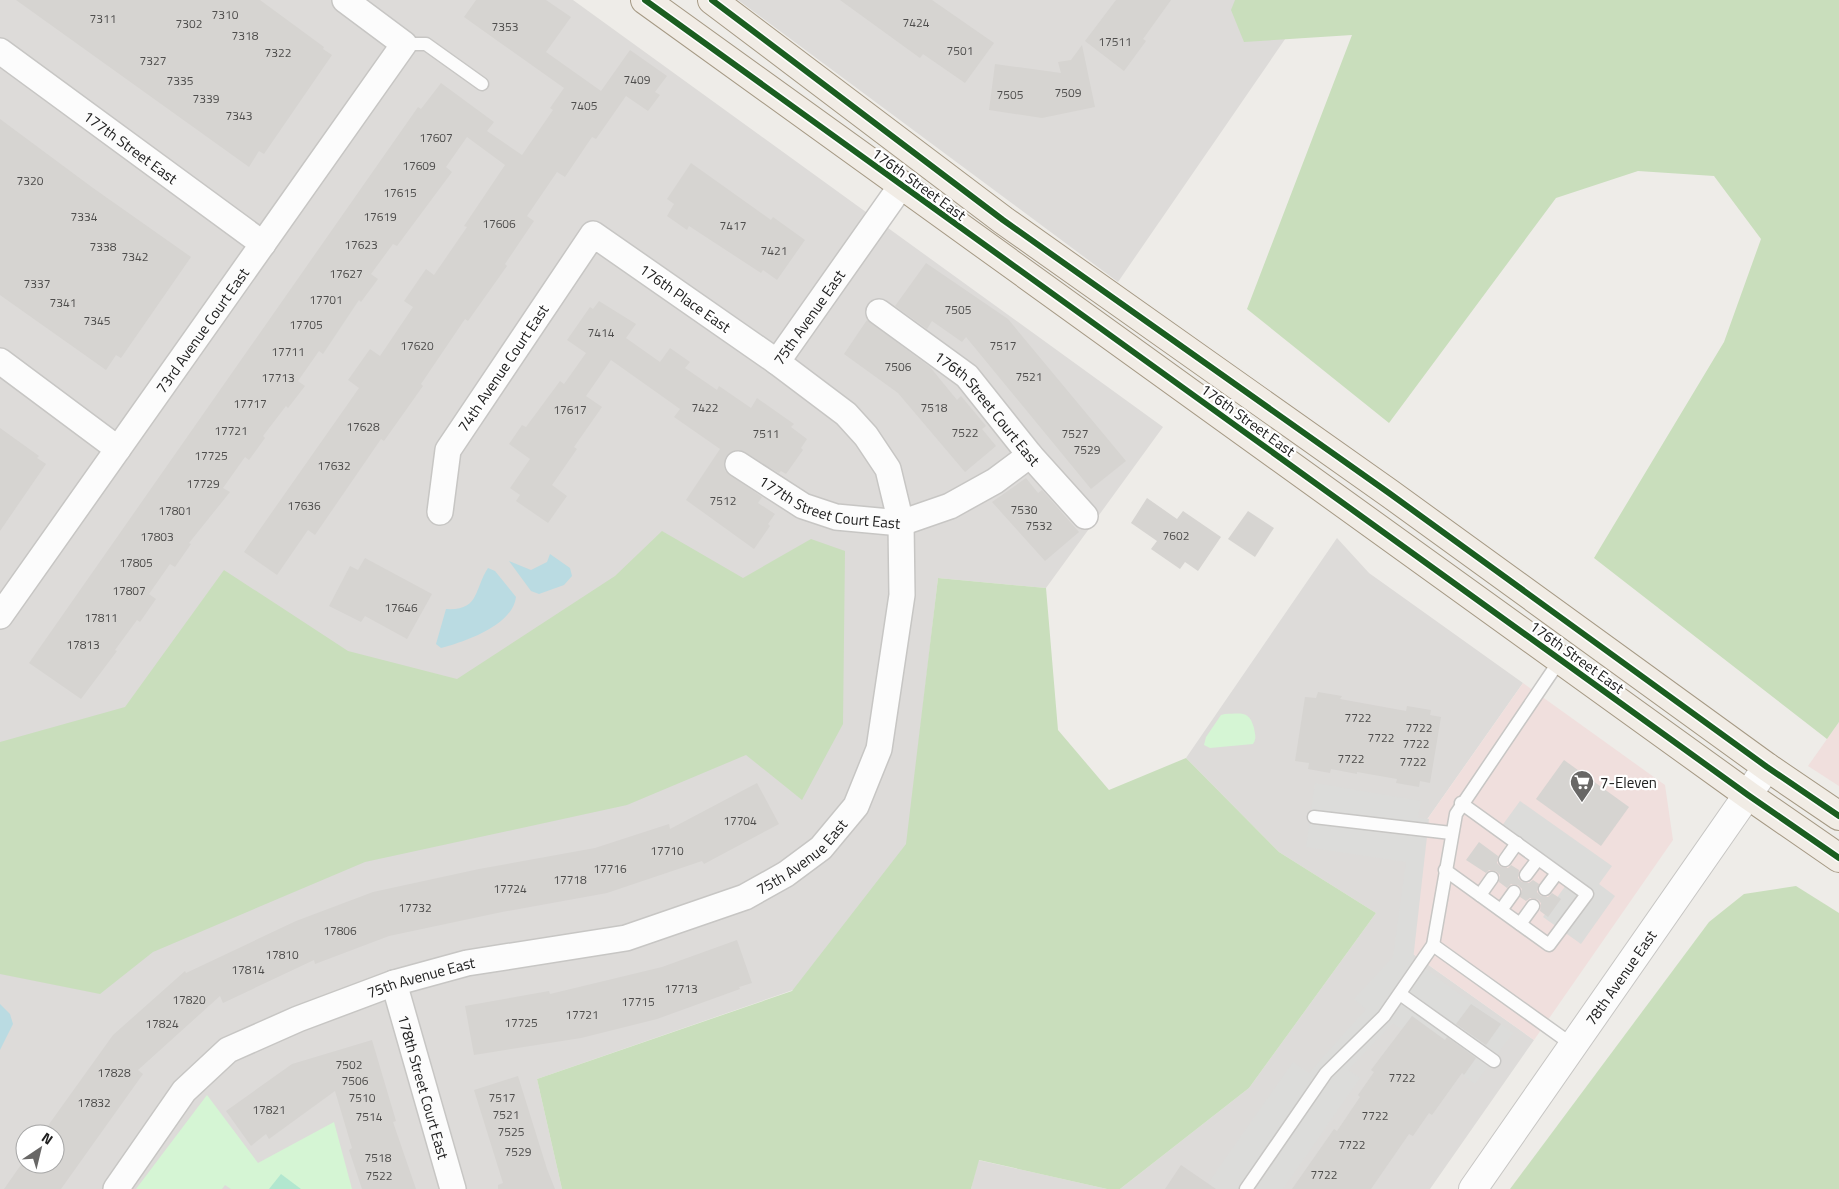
<svg xmlns="http://www.w3.org/2000/svg" width="1839" height="1189" viewBox="0 0 1839 1189" font-family="'Titillium Web',sans-serif">
<rect width="100%" height="100%" fill="#eeece8"/>
<g fill="#dddbd9" fill-rule="evenodd">
<path d="M0 0H573L1163 427 1046 588 938 578 894 955 537 1079 562 1189H0ZM25 1134H55V1164H25Z"/>
<polygon points="738,0 1312,0 1118,282"/>
<polygon points="1337,538 1369,573 1523,683 1426,821 1409,951 1534,1040 1430,1189 1120,1189 1249,1088 1376,913 1279,852 1186,758"/>
<polygon points="978,1160 1107,1189 971,1189"/>
</g>
<g fill="#f0dfdd">
<polygon points="1523,683 1665,785 1673,840 1534,1040 1409,951 1426,821"/>
<polygon points="1839,722 1839,786 1808,766"/>
</g>
<g fill="#dcdcda">
<polygon points="1315,783 1421,801 1418,818 1429,819 1413,960 1513,1033 1475,1084 1393,1023 1348,1070 1360,1078 1283,1189 1204,1189 1293,1062 1309,1073 1366,1009 1354,999 1393,957 1406,862 1306,847"/>
<polygon points="1520,801 1612,866 1599,884 1615,896 1581,944 1543,917 1566,885 1496,834"/>
</g>
<g fill="#c9debc">
<polygon points="1235,0 1839,0 1839,722 1827,739 1594,558 1724,342 1761,239 1714,176 1638,171 1556,198 1389,423 1247,309 1352,35 1244,42 1231,10"/>
<polygon points="662,531 743,578 811,539 845,551 843,724 802,800 746,755 627,805 365,862 153,952 100,994 0,974 0,742 125,707 224,570 348,651 457,679 615,576"/>
<polygon points="938,578 1046,588 1058,730 1109,790 1186,758 1279,852 1376,913 1249,1088 1120,1189 1107,1189 979,1160 971,1189 562,1189 537,1079 792,991 906,844"/>
<polygon points="1796,886 1839,913 1839,1189 1510,1189 1709,922 1744,894"/>
</g>
<g fill="#d5f5d4">
<path d="M1225 714C1241 714 1249 710 1254 728 1255 735 1257 738 1253 744L1210 748 1204 745 1206 737 1221 715Z"/>
<polygon points="207,1095 258,1163 334,1122 352,1189 231,1189 225,1185 222,1189 136,1189"/>
</g>
<polygon fill="#b2e7cf" points="281,1174 301,1189 269,1189"/>
<g fill="#badbe2">
<polygon points="550,554 570,568 572,576 564,585 539,594 531,591 509,561 531,570 547,562"/>
<path d="M488 568 495 571 516 597C513 625 465 642 441 648L436 644 446 609C480 611 474 589 488 568Z"/>
<polygon points="0,1004 10,1014 13,1024 0,1050"/>
</g>
<g fill="#d6d4d1">
<polygon points="16,0 260,0 324,47 323,49 332,55 264,154 259,151 249,167"/>
<polygon points="476,0 546,0 571,17 546,52 601,91 630,50 667,76 655,92 660,95 648,111 626,96 596,139 592,137 565,177 557,172 527,216 534,221 505,264 507,266 468,321 465,319 421,384 423,386 384,441 381,439 315,535 308,530 277,575 244,552 359,388 348,380 370,349 380,356 413,307 404,301 426,269 434,275 467,227 464,226 505,165 467,137 446,167 452,172 397,246 393,244 371,274 378,279 361,302 359,300 323,354 319,351 298,381 305,386 288,408 286,406 263,436 265,438 249,460 245,457 223,488 230,492 189,543 191,544 175,567 170,564 149,594 156,599 140,622 137,620 115,650 117,651 81,699 29,663 418,107 421,109 441,83 494,122 487,131 522,155 553,110 550,108 564,88 464,17"/>
<polygon points="840,0 932,0 994,43 965,83 923,54 920,58"/>
<polygon points="1116,0 1171,0 1143,39 1146,41 1124,71 1085,41"/>
<polygon points="1082,45 1095,107 1042,118 989,110 995,64 1061,73 1058,62 1071,60"/>
<polygon points="0,119 93,188 191,257 121,358 116,355 106,370 0,295"/>
<polygon points="691,163 771,220 773,217 805,240 777,280 763,270 761,273 689,226 687,230 667,216 674,204 667,199"/>
<polygon points="926,263 1008,319 1126,461 1091,489 966,337 962,342 932,321 927,329 895,306"/>
<polygon points="599,301 636,324 626,338 660,362 670,348 690,362 685,368 717,390 719,386 751,408 757,398 794,424 791,427 807,439 801,448 803,450 786,474 781,471 779,473 739,450 732,451 726,457 724,464 725,471 762,497 758,503 775,514 768,524 770,526 754,549 686,500 720,449 674,417 680,409 611,360 586,396 602,407 574,447 577,449 552,485 567,496 548,523 516,501 520,495 510,488 530,459 509,444 522,425 526,427 560,381 564,384 586,353 567,340 590,307 593,309"/>
<polygon points="867,320 930,367 957,400 961,396 986,426 982,429 996,446 965,472 898,393 844,354"/>
<polygon points="0,428 39,456 37,458 46,464 0,531"/>
<polygon points="1026,478 1038,493 1042,490 1079,532 1045,561 992,502"/>
<polygon points="1147,498 1177,519 1183,511 1221,537 1198,571 1185,562 1180,569 1151,549 1157,541 1131,523"/>
<polygon points="1248,511 1274,528 1255,557 1228,539"/>
<polygon points="365,558 432,594 407,639 365,616 361,622 329,606 350,566 358,570"/>
<polygon points="1318,692 1342,696 1340,699 1406,711 1407,706 1431,710 1430,715 1441,717 1430,783 1420,781 1419,787 1396,783 1397,779 1357,772 1357,774 1331,769 1330,773 1308,769 1309,763 1295,761 1305,697 1316,698"/>
<polygon points="1564,760 1629,807 1601,846 1536,799"/>
<polygon points="757,783 779,824 704,864 702,861 607,893 502,912 389,936 315,964 314,960 223,1003 220,996 138,1070 143,1074 61,1189 4,1189 25,1159 25,1164 55,1164 55,1134 42,1134 113,1035 185,971 186,973 296,921 373,892 479,869 595,848 669,824 670,829"/>
<polygon points="1479,842 1498,856 1497,863 1501,867 1508,868 1511,865 1519,870 1518,878 1522,882 1529,883 1533,880 1539,884 1537,892 1541,896 1548,897 1552,893 1561,899 1548,917 1540,911 1541,903 1537,899 1530,898 1526,901 1520,897 1522,889 1518,885 1511,884 1507,888 1499,882 1500,875 1496,871 1489,870 1486,873 1466,860"/>
<polygon points="737,940 752,983 739,987 740,989 657,1019 581,1038 474,1055 465,1006 549,991 550,994 662,967"/>
<polygon points="1471,1004 1501,1024 1486,1045 1456,1024"/>
<polygon points="1412,1016 1445,1040 1447,1037 1476,1058 1464,1075 1462,1073 1432,1115 1429,1113 1413,1136 1409,1134 1371,1189 1292,1189 1334,1129 1337,1131 1360,1097 1358,1095 1374,1072 1371,1070"/>
<polygon points="372,1040 396,1121 393,1122 416,1189 362,1189 349,1150 352,1148 335,1091 269,1139 266,1134 251,1146 226,1111 292,1064"/>
<polygon points="518,1076 547,1169 555,1189 498,1189 498,1185 503,1183 474,1090"/>
<polygon points="1181,1165 1216,1189 1165,1189"/>
</g>
<g fill="none" stroke-linecap="round" stroke-linejoin="round">
<g stroke="#c7c6c4" stroke-width="15">
<g id="service">
<polyline points="404,44 426,44 482,84"/>
<polyline points="1314,817 1451,833"/>
<polyline points="1505,860 1517,843"/>
<polyline points="1445,870 1549,945 1587,894 1461,803"/>
<polyline points="1526,875 1538,859"/>
<polyline points="1545,889 1557,873"/>
<polyline points="1480,895 1492,878"/>
<polyline points="1501,910 1514,892"/>
<polyline points="1520,924 1533,906"/>
<polyline points="1433,945 1574,1046"/>
<polyline points="1400,994 1494,1061"/>
<polyline points="1246,1189 1326,1073 1384,1016 1433,945 1456,814 1560,660"/>
</g>
</g>
<g stroke="#c7c6c4" stroke-width="28">
<g id="minor">
<path id="s1" d="M0 51 263 244"/>
<path id="s2" d="M879 312 967 376 1030 455 1085 516"/>
<polyline points="0,361 118,449"/>
<path id="s3" d="M777 362 901 186"/>
<path id="s4" d="M738 464 803 506 836 517 901 523 950 506 995 481 1030 455"/>
<path id="s5" d="M0 616 404 44 345 0"/>
<path id="s6" d="M394 983 453 1189"/>
<path id="s7" d="M116 1189 184 1091 228 1050 298 1019 394 983 467 963 626 938 745 897 786 874 821 848 856 806 879 749 902 595 901 523 888 469 866 436 846 414 777 362 593 234 448 450 440 512"/>
</g>
</g>
<g stroke="#c7c6c4" stroke-width="30">
<g id="tertiary">
<path id="s8" d="M1473 1189 1767 767"/>
</g>
</g>
<g stroke="#a59984" stroke-width="30">
<g id="primary">
<polyline points="645,0 1748,795 1839,858"/>
<polyline points="712,0 1003,220 1389,493 1767,767 1839,816"/>
</g>
</g>
<use href="#service" stroke="#fcfcfc" stroke-width="12"/>
<use href="#minor" stroke="#fcfcfc" stroke-width="25"/>
<use href="#tertiary" stroke="#fcfcfc" stroke-width="28"/>
<use href="#primary" stroke="#f1ece5" stroke-width="28"/>
<g stroke="#fff" stroke-width="9">
<g id="cycleway">
<polyline points="645,0 1748,795 1839,858"/>
<polyline points="712,0 1003,220 1389,493 1767,767 1839,816"/>
</g>
</g>
<use href="#cycleway" stroke="#1b5e20" stroke-width="6"/>
</g>
<defs>
<g id="supermarket-pin" transform="scale(1.25)"><path d="M0 17L-7.5 6A9.5 9.5 0 1 1 7.5 6Z" fill="#686766" stroke="#fff"/><path d="M-6-5.5h2.5l.6 2H6L4.5 2H-2.5L-4.4-4H-6ZM-1.5 3.2a1.3 1.3 0 1 0 .1 0ZM3 3.2a1.3 1.3 0 1 0 .1 0Z" fill="#fff"/></g>
</defs>
<g fill-rule="evenodd">
<use href="#supermarket-pin" x="1582" y="782"/>
</g>
<g text-anchor="middle" dominant-baseline="central" stroke-width="4.5" stroke-linejoin="round" paint-order="stroke">
<g font-size="12" fill="#4e4d4c">
<text x="225" y="14">7310</text>
<text x="103" y="18">7311</text>
<text x="916" y="22">7424</text>
<text x="189" y="23">7302</text>
<text x="505" y="26">7353</text>
<text x="245" y="35">7318</text>
<text x="1115" y="41">17511</text>
<text x="960" y="50">7501</text>
<text x="278" y="52">7322</text>
<text x="153" y="60">7327</text>
<text x="637" y="79">7409</text>
<text x="180" y="80">7335</text>
<text x="1068" y="92">7509</text>
<text x="1010" y="94">7505</text>
<text x="206" y="98">7339</text>
<text x="584" y="105">7405</text>
<text x="239" y="115">7343</text>
<text x="436" y="137">17607</text>
<text x="419" y="165">17609</text>
<text x="30" y="180">7320</text>
<text x="400" y="192">17615</text>
<text x="84" y="216">7334</text>
<text x="380" y="216">17619</text>
<text x="499" y="223">17606</text>
<text x="733" y="225">7417</text>
<text x="361" y="244">17623</text>
<text x="103" y="246">7338</text>
<text x="774" y="250">7421</text>
<text x="135" y="256">7342</text>
<text x="346" y="273">17627</text>
<text x="37" y="283">7337</text>
<text x="326" y="299">17701</text>
<text x="63" y="302">7341</text>
<text x="958" y="309">7505</text>
<text x="97" y="320">7345</text>
<text x="306" y="324">17705</text>
<text x="601" y="332">7414</text>
<text x="417" y="345">17620</text>
<text x="1003" y="345">7517</text>
<text x="288" y="351">17711</text>
<text x="898" y="366">7506</text>
<text x="1029" y="376">7521</text>
<text x="278" y="377">17713</text>
<text x="250" y="403">17717</text>
<text x="705" y="407">7422</text>
<text x="934" y="407">7518</text>
<text x="570" y="409">17617</text>
<text x="363" y="426">17628</text>
<text x="231" y="430">17721</text>
<text x="965" y="432">7522</text>
<text x="766" y="433">7511</text>
<text x="1075" y="433">7527</text>
<text x="1087" y="449">7529</text>
<text x="211" y="455">17725</text>
<text x="334" y="465">17632</text>
<text x="203" y="483">17729</text>
<text x="723" y="500">7512</text>
<text x="304" y="505">17636</text>
<text x="1024" y="509">7530</text>
<text x="175" y="510">17801</text>
<text x="1039" y="525">7532</text>
<text x="1176" y="535">7602</text>
<text x="157" y="536">17803</text>
<text x="136" y="562">17805</text>
<text x="129" y="590">17807</text>
<text x="401" y="607">17646</text>
<text x="101" y="617">17811</text>
<text x="83" y="644">17813</text>
<text x="1358" y="717">7722</text>
<text x="1419" y="727">7722</text>
<text x="1381" y="737">7722</text>
<text x="1416" y="743">7722</text>
<text x="1351" y="758">7722</text>
<text x="1413" y="761">7722</text>
<text x="740" y="820">17704</text>
<text x="667" y="850">17710</text>
<text x="610" y="868">17716</text>
<text x="570" y="879">17718</text>
<text x="510" y="888">17724</text>
<text x="415" y="907">17732</text>
<text x="340" y="930">17806</text>
<text x="282" y="954">17810</text>
<text x="248" y="969">17814</text>
<text x="681" y="988">17713</text>
<text x="189" y="999">17820</text>
<text x="638" y="1001">17715</text>
<text x="582" y="1014">17721</text>
<text x="521" y="1022">17725</text>
<text x="162" y="1023">17824</text>
<text x="349" y="1064">7502</text>
<text x="114" y="1072">17828</text>
<text x="1402" y="1077">7722</text>
<text x="355" y="1080">7506</text>
<text x="362" y="1097">7510</text>
<text x="502" y="1097">7517</text>
<text x="94" y="1102">17832</text>
<text x="269" y="1109">17821</text>
<text x="506" y="1114">7521</text>
<text x="1375" y="1115">7722</text>
<text x="369" y="1116">7514</text>
<text x="511" y="1131">7525</text>
<text x="1352" y="1144">7722</text>
<text x="518" y="1151">7529</text>
<text x="378" y="1157">7518</text>
<text x="1324" y="1174">7722</text>
<text x="379" y="1175">7522</text>
</g>
<g font-size="15" fill="#202020" stroke="#fff">
<text stroke="none"><textPath href="#s1" startOffset="162">177th Street East</textPath></text>
<text transform="translate(919 184) rotate(36)">176th Street East</text>
<text transform="translate(685 298) rotate(35)">176th Place East</text>
<text stroke="none"><textPath href="#s3" startOffset="55">75th Avenue East</textPath></text>
<text stroke="none"><textPath href="#s5" startOffset="350">73rd Avenue Court East</textPath></text>
<text transform="translate(503 368) rotate(-56)">74th Avenue Court East</text>
<text stroke="none"><textPath href="#s2" startOffset="146">176th Street Court East</textPath></text>
<text transform="translate(1248 420) rotate(36)">176th Street East</text>
<text stroke="none"><textPath href="#s4" startOffset="102">177th Street Court East</textPath></text>
<text transform="translate(1577 657) rotate(36)">176th Street East</text>
<text stroke="none"><textPath href="#s7" startOffset="791">75th Avenue East</textPath></text>
<text stroke="none"><textPath href="#s7" startOffset="386">75th Avenue East</textPath></text>
<text stroke="none"><textPath href="#s8" startOffset="258">78th Avenue East</textPath></text>
<text stroke="none"><textPath href="#s6" startOffset="108">178th Street Court East</textPath></text>
</g>
<g font-size="15" fill="#202020" stroke="#fff" text-anchor="start">
<text x="1600" y="782">7-Eleven</text>
</g>
</g>
<g transform="translate(40 1149) rotate(35)"><circle r="24" fill="#ffffff" stroke="#a6a6a6"/>
<path d="M0-4L9 19L0 12L-9 19Z" fill="#686766"/>
<text y="-8" font-size="14" font-weight="bold" text-anchor="middle" fill="#202020">N</text>
</g>
</svg>
